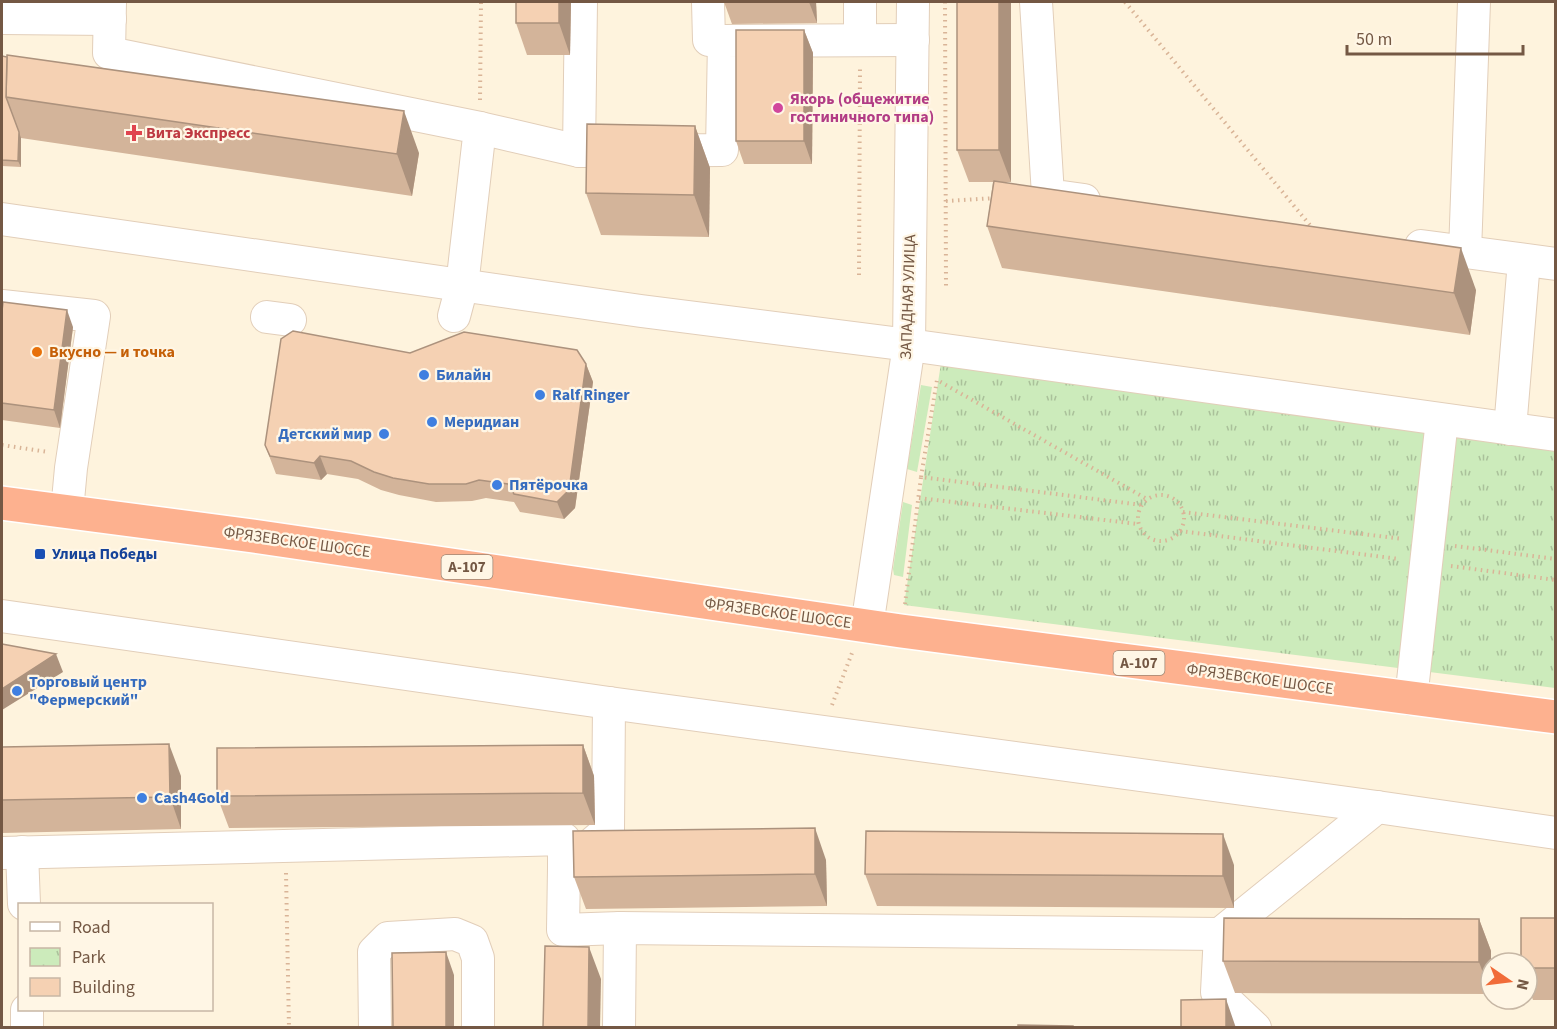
<svg xmlns="http://www.w3.org/2000/svg" width="1557" height="1029" viewBox="0 0 1557 1029" font-family="'Source Sans 3',sans-serif">
<defs>
<pattern id="park-tufts" width="24" height="20" patternUnits="userSpaceOnUse" patternTransform="scale(1.5)"><rect width="24" height="20" fill="#ccebbb"/><path d="M3 7l-1-3M5 7V3M7 7l1-3M15 17l-1-3M17 17v-4M19 17l1-3" fill="none" stroke="#aac19a"/></pattern>
</defs>
<rect width="100%" height="100%" fill="#fef3dd"/>
<g fill="#ccebbb">
<polygon points="921,385 932,387 917,472 907,469"/>
<polygon points="903,502 912,505 903,577 894,575 893,569"/>
</g>
<polygon fill="url(#park-tufts)" points="943,350 1555,444 1555,688 904,605"/>
<g fill="none" stroke-linecap="round" stroke-linejoin="round">
<g stroke="#e2ceb9" stroke-width="34">
<g id="minor">
<polyline points="110,2 109,53 480,128 462,286 454,316"/>
<polyline points="708,2 709,40 724,41"/>
<polyline points="860,2 860,40"/>
<polyline points="1036,2 1048,195 1084,200"/>
<polyline points="2,18 110,19"/>
<polyline points="480,128 579,151 722,150 724,41 913,40"/>
<polyline points="579,151 581,2"/>
<polyline points="2,219 641,311 909,345 1556,435"/>
<polyline points="1421,246 1556,264"/>
<polyline points="1465,252 1474,2"/>
<polyline points="2,306 94,316 71,468 67,511"/>
<polyline points="267,317 290,320"/>
<polyline points="1510,429 1524,261"/>
<polyline points="2,616 609,703 1377,807 1556,833"/>
<polyline points="867,626 909,345 913,2"/>
<polyline points="1411,699 1442,420"/>
<polyline points="609,703 608,830 564,868 563,930 620,928"/>
<polyline points="22,852 24,904"/>
<polyline points="2,853 564,839 564,868"/>
<polyline points="27,1010 27,1028"/>
<polyline points="375,1028 374,952 388,938 455,934 472,941 478,958 478,1028"/>
<polyline points="619,1028 620,928 1220,934"/>
<polyline points="1255,1028 1217,992 1220,934 1377,807"/>
</g>
</g>
<g stroke="#fff" stroke-width="36">
<polyline id="highway" points="2,503 253,536 901,631 1556,717"/>
</g>
<g stroke="#d9b497" stroke-width="4" stroke-dasharray="1.5 4.5" stroke-linecap="butt">
<polyline points="945,2 946,287"/>
<polyline points="1125,2 1314,230"/>
<polyline points="480,100 481,2"/>
<polyline points="946,201 996,198"/>
<polyline points="859,275 860,66"/>
<polyline points="2,445 48,452"/>
<polyline points="921,477 937,380 1147,499"/>
<circle cx="1161" cy="518" r="23"/>
<polyline points="919,498 1138,524"/>
<polyline points="1183,512 1403,539"/>
<polyline points="1180,531 1399,559"/>
<polyline points="1455,546 1556,559"/>
<polyline points="1451,566 1556,580"/>
<polyline points="905,604 921,477 1142,505"/>
<polyline points="832,705 852,653 854,653"/>
<polyline points="286,873 289,1028"/>
</g>
<use href="#minor" stroke="#fff" stroke-width="32"/>
<use href="#highway" stroke="#fdb18f" stroke-width="33"/>
</g>
<g fill="#d3b49a">
<polygon points="571,2 570,55 527,55 516,23"/>
<polygon points="724,2 816,2 817,23 732,24"/>
<polygon points="957,2 1011,2 1011,182 998,182 1476,290 1470,335 1002,268 987,226 993,182 969,182 957,150"/>
<polygon points="804,30 813,53 812,164 744,164 736,141"/>
<polygon points="2,56 419,153 412,196 21,138 21,167 2,166"/>
<polygon points="695,126 710,168 709,237 601,235 586,193"/>
<polygon points="2,311 73,327 60,428 2,420"/>
<polygon points="410,353 586,364 593,382 575,508 564,519 520,512 514,502 486,498 472,501 436,502 399,495 381,490 358,479 327,474 321,480 276,474 265,445"/>
<polygon points="583,745 594,776 595,825 229,828 217,796"/>
<polygon points="2,747 181,776 181,829 2,833"/>
<polygon points="826,860 827,906 586,909 574,877"/>
<polygon points="1234,865 1234,908 877,906 865,874"/>
<polygon points="1556,918 1556,1000 1533,1000 1527,984 1527,963"/>
<polygon points="1479,919 1491,951 1491,994 1235,993 1223,961"/>
</g>
<g fill="#ac927d">
<polygon points="559,2 571,2 570,55 559,23"/>
<polygon points="809,2 816,2 817,23"/>
<polygon points="999,2 1011,2 1011,182 999,150"/>
<polygon points="804,30 813,53 812,164 804,141"/>
<polygon points="404,111 419,153 412,196 397,154"/>
<polygon points="695,126 710,168 709,237 694,195"/>
<polygon points="19,132 21,138 21,167 18,161"/>
<polygon points="1461,248 1476,290 1470,335 1454,293"/>
<polygon points="67,310 73,327 60,428 54,410"/>
<polygon points="586,364 593,382 575,508 564,519 557,502"/>
<polygon points="320,456 327,474 321,480 314,463"/>
<polygon points="56,654 63,672 2,710 2,689"/>
<polygon points="169,744 181,776 181,829 170,797"/>
<polygon points="583,745 594,776 595,825 583,793"/>
<polygon points="815,828 826,860 827,906 815,874"/>
<polygon points="1223,834 1234,865 1234,908 1223,876"/>
<polygon points="1479,919 1491,951 1491,994 1479,962"/>
<polygon points="589,947 601,979 600,1028 588,1028"/>
<polygon points="446,952 454,975 454,1028 446,1028"/>
<polygon points="1226,999 1236,1028 1226,1028"/>
</g>
<g fill="#f5d1b3" stroke="#ac927d" stroke-width="1.5">
<rect x="516" y="2" width="43" height="21"/>
<rect x="957" y="2" width="42" height="148"/>
<rect x="736" y="30" width="68" height="111"/>
<polygon points="7,55 404,111 397,154 6,97"/>
<polygon points="2,56 7,57 6,97 19,132 18,161 2,160"/>
<polygon points="587,124 695,126 694,195 586,193"/>
<polygon points="994,181 1461,248 1454,293 987,226"/>
<polygon points="3,302 67,310 54,410 2,403 2,311"/>
<polygon points="293,331 410,353 464,332 577,350 586,364 569,490 557,502 514,494 508,484 479,480 466,484 429,484 393,478 374,472 351,461 320,456 314,463 270,456 265,445 281,339"/>
<polygon points="2,644 56,654 2,689"/>
<polygon points="169,744 170,797 2,800 2,747"/>
<polygon points="583,745 583,793 217,796 217,748"/>
<polygon points="815,828 815,874 574,877 573,831"/>
<polygon points="866,831 1223,834 1223,876 865,874"/>
<polygon points="1224,918 1479,919 1479,962 1223,961"/>
<polygon points="1521,918 1556,918 1556,968 1527,968 1527,963 1521,963"/>
<polygon points="545,946 589,947 588,1028 543,1028"/>
<polygon points="446,952 446,1028 393,1028 392,953"/>
<polygon points="1226,999 1226,1028 1181,1028 1181,1000"/>
<polygon points="1018,1025 1073,1026 1073,1028 1018,1028"/>
</g>
<circle fill="#d1479c" stroke="#fff6e5" stroke-width="2" cx="778" cy="108" r="6"/>
<path fill="#e0444e" stroke="#fff6e5" stroke-width="2" d="M131 124h6v6h6v6h-6v6h-6v-6h-6v-6h6z"/>
<circle fill="#e8710a" stroke="#fff6e5" stroke-width="2" cx="37" cy="352" r="6"/>
<g fill="#3f7fe0" stroke="#fff6e5" stroke-width="2">
<circle cx="424" cy="375" r="6"/>
<circle cx="540" cy="395" r="6"/>
<circle cx="432" cy="422" r="6"/>
<circle cx="384" cy="434" r="6"/>
<circle cx="497" cy="485" r="6"/>
<circle cx="17" cy="691" r="6"/>
<circle cx="142" cy="798" r="6"/>
</g>
<rect fill="#1a4fb4" stroke="#fff6e5" stroke-width="2" x="34" y="548" width="12" height="12" rx="3"/>
<g text-anchor="middle" dominant-baseline="central" stroke-width="4.5" stroke-linejoin="round" paint-order="stroke">
<g fill="#fff6e5" stroke="#9e8774" stroke-width="1.5">
<rect x="441.5" y="555" width="51" height="24" rx="4.5"/>
<rect x="1113.5" y="651" width="51" height="24" rx="4.5"/>
</g>
<g font-size="15" font-weight="bold" fill="#745844">
<text x="467" y="567">А-107</text>
<text x="1139" y="663">А-107</text>
</g>
<g font-size="16" font-weight="bold" fill="#b23c85" stroke="#fff6e5" text-anchor="start">
<text x="790" y="99">Якорь (общежитие<tspan x="790" dy="18">гостиничного типа)</tspan></text>
</g>
<g font-size="16" font-weight="bold" fill="#be3a42" stroke="#fff6e5" text-anchor="start">
<text x="146" y="133">Вита Экспресс</text>
</g>
<g font-size="16" fill="#745844" stroke="#fff6e5">
<text transform="translate(908 297) rotate(-88)">ЗАПАДНАЯ УЛИЦА</text>
<text transform="translate(297 542) rotate(8)">ФРЯЗЕВСКОЕ ШОССЕ</text>
<text transform="translate(778 613) rotate(8)">ФРЯЗЕВСКОЕ ШОССЕ</text>
<text transform="translate(1260 679) rotate(8)">ФРЯЗЕВСКОЕ ШОССЕ</text>
</g>
<g font-size="16" font-weight="bold" fill="#c56008" stroke="#fff6e5" text-anchor="start">
<text x="49" y="352">Вкусно — и точка</text>
</g>
<g font-size="16" font-weight="bold" fill="#366cbe" stroke="#fff6e5" text-anchor="start">
<text x="436" y="375">Билайн</text>
<text x="552" y="395">Ralf Ringer</text>
<text x="444" y="422">Меридиан</text>
<text x="372" y="434" text-anchor="end">Детский мир</text>
<text x="509" y="485">Пятёрочка</text>
<text x="29" y="682">Торговый центр<tspan x="29" dy="18">"Фермерский"</tspan></text>
<text x="154" y="798">Cash4Gold</text>
</g>
<g font-size="16" font-weight="bold" fill="#164399" stroke="#fff6e5" text-anchor="start">
<text x="52" y="554">Улица Победы</text>
</g>
</g>
<rect width="1557" height="1029" fill="none" stroke="#745844" stroke-width="6"/>
<rect x="18" y="903" width="195" height="108" fill="#fff6e5" stroke="#c7b7a5" stroke-width="1.5"/>
<rect x="30" y="922" width="30" height="9" fill="#ffffff" stroke="#c7b7a5" stroke-width="1.5"/>
<text x="72" y="933" font-size="18" fill="#745844">Road</text>
<rect x="30" y="948" width="30" height="18" fill="url(#park-tufts)" stroke="#c7b7a5" stroke-width="1.5"/>
<text x="72" y="963" font-size="18" fill="#745844">Park</text>
<rect x="30" y="978" width="30" height="18" fill="#f5d1b3" stroke="#c7b7a5" stroke-width="1.5"/>
<text x="72" y="993" font-size="18" fill="#745844">Building</text>
<g transform="translate(1509 981) rotate(104)"><circle r="28" fill="#fff6e5" stroke="#c7b7a5" stroke-width="1.5"/>
<path d="M0-4.5L10 22L0 15L-10 22Z" fill="#f16c39"/>
<text y="-9" font-size="16" font-weight="bold" text-anchor="middle" fill="#745844">N</text>
</g>
<path d="M1347 45v9h176v-9" fill="none" stroke="#745844" stroke-width="3"/>
<text x="1356" y="45" font-size="18" fill="#745844" stroke="#fff6e5" stroke-width="4.5" paint-order="stroke">50 m</text>
</svg>
